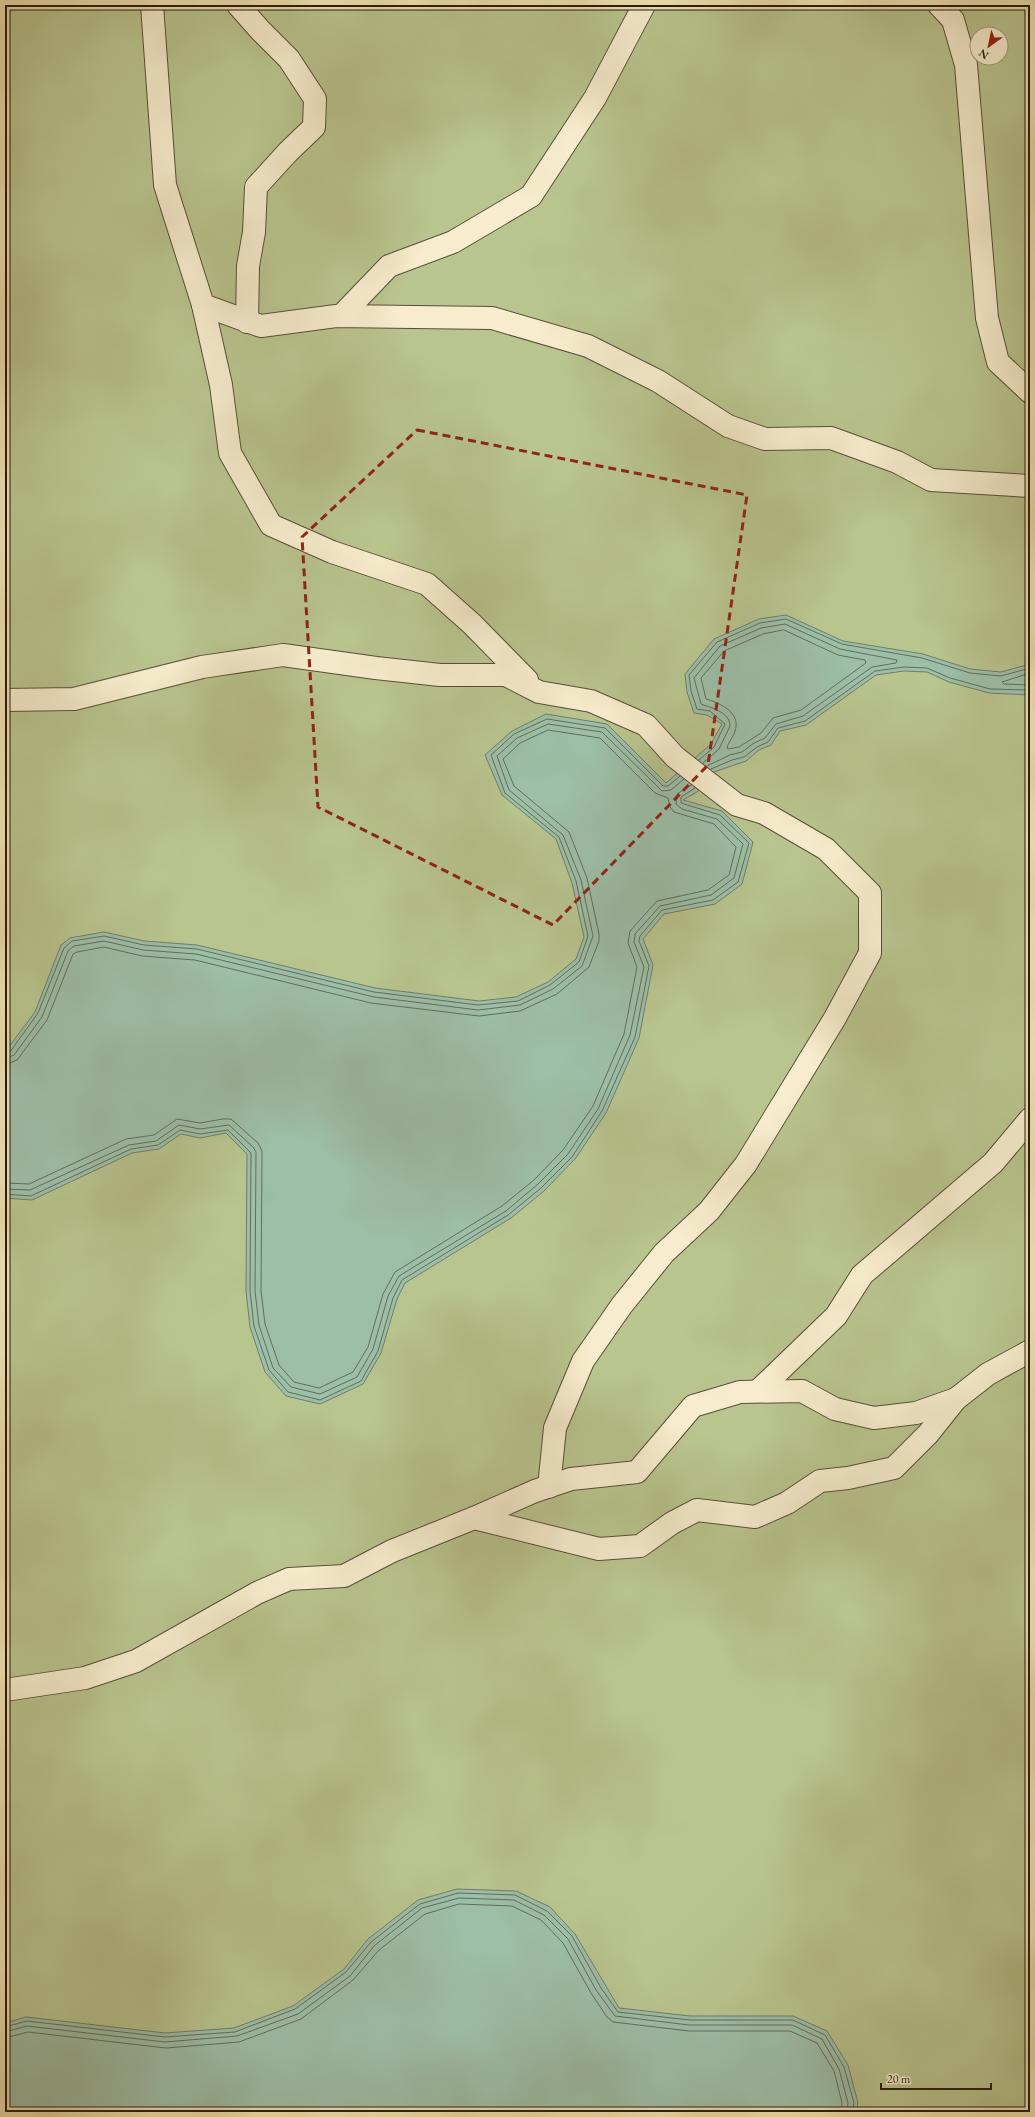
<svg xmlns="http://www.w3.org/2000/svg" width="1035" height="2117" viewBox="0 0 1035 2117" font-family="'EB Garamond',serif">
<rect width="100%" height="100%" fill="#f3e4b4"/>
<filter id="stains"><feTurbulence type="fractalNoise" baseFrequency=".005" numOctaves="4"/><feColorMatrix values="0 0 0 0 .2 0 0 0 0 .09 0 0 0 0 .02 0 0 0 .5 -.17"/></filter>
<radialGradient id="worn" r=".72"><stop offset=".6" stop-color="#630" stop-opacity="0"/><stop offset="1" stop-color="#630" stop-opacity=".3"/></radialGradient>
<path fill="#b9c58f" stroke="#6e7050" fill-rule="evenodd" d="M5 5H1030V2112H5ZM977 34H1001V58H977Z"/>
<g fill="#9dbfa8" stroke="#6d7e6c">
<polygon points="786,615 843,641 923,654 970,669 1001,672 1030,664 1030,695 989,693 949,682 927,672 904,671 876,675 806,725 780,731 771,745 759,750 746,761 714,772 697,792 683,800 722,811 753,842 742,884 715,904 664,914 643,939 653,965 639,1038 606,1113 575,1159 544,1191 511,1218 405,1283 397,1299 381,1353 363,1384 320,1404 286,1396 265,1372 250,1327 246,1291 247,1154 226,1133 200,1138 181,1134 159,1149 132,1153 32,1200 5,1198 5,1052 35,1012 61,945 70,938 104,932 144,941 197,945 375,988 479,1001 516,997 548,982 576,959 584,937 572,883 556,839 502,795 485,755 512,731 546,714 607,724 666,783 711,744 722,724 707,715 694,713 687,692 685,674 714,639 759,619"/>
<polygon points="457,1889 516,1891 550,1907 575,1934 619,2008 690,2016 793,2016 827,2031 848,2065 858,2103 856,2112 5,2112 5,2023 26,2017 165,2033 234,2028 293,2006 344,1969 368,1939 418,1900"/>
</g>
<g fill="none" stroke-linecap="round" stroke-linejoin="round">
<g stroke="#606e5d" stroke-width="1">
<path d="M784 630 838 655 865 660 866 663 801 710 773 718 761 733 739 747 728 749 727 747C730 740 736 733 736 726 738 711 717 702 706 699L701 678 724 651 763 634Z"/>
<polyline points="1030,673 1002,682 1004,684 1030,685"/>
<polyline points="699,760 714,747 725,724 710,711 697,709 691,691 689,675 717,642 760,623 786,619 842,644 922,658 970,673 1001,676 1030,668"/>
<path d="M703 763 719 749 730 726C730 712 711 708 701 704L694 678 720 646 761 628 785 624 840 649 897 660 896 663 872 667 803 716 776 724 765 738 754 743 742 752 730 755 707 766"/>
<polyline points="711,769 732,760 744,757 757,747 768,742 778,728 805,721 875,671 904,667 927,668 950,678 990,689 1030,690"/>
<polyline points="5,1054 10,1052 38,1013 64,948 72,941 104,936 144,945 197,949 374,992 478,1005 518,1001 550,985 579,962 588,936 576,881 559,837 505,793 491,755 514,734 547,719 605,728 663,786 668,786 680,776"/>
<polyline points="5,1059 14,1055 42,1017 68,951 74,946 104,941 143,950 196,954 374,997 478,1010 520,1005 553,989 582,966 593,936 581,880 563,835 509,790 497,756 517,738 548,724 602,732 662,791 671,790 684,779"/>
<polyline points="5,1065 17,1060 47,1020 73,954 77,952 104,947 142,956 195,960 371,1003 479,1016 520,1011 557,994 589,967 599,941 599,934 587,878 569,832 514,786 503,759 520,743 548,730 600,738 655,793 668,798 670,807 674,812 714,824 736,847 729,875 708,890 657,901 630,931 628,943 637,967 624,1034 593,1106 563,1150 534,1180 502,1206 395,1272 383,1294 368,1347 353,1372 319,1388 294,1382 279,1365 265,1324 261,1291 262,1151 258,1143 231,1119 223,1119 200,1123 177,1119 154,1135 126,1139 29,1184 5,1183"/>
<polyline points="5,1189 30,1190 129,1145 156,1141 179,1125 200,1129 229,1125 253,1147 256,1152 255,1291 259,1325 273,1368 291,1387 320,1394 357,1377 373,1349 388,1296 399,1276 506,1211 538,1184 568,1154 598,1109 630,1035 644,967 634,942 635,934 660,906 711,895 734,878 743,844 717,819 682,809 676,804 677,794 691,785"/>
<polyline points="5,1194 31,1196 131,1149 158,1145 180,1130 200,1134 228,1130 251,1153 250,1291 254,1326 269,1370 288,1392 320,1400 361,1381 378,1351 393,1298 402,1280 508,1215 541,1188 572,1157 602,1111 635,1037 649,966 639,941 640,936 662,910 713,900 738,882 749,843 720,815 681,803 681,797 695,788"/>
<polyline points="5,2027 27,2021 165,2037 235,2032 295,2009 346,1972 371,1942 420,1904 458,1893 515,1895 547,1911 572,1936 601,1988 618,2012 690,2020 793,2020 825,2035 844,2067 854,2103 852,2112"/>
<polyline points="5,2032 27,2026 165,2042 237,2036 298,2014 350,1976 374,1946 422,1908 459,1898 514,1900 544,1915 568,1939 596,1990 615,2016 689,2025 792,2025 822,2039 839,2069 848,2103 847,2112"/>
<polyline points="5,2038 28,2032 166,2048 239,2042 301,2019 353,1980 379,1950 425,1914 459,1904 512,1906 541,1920 563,1943 591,1993 607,2017 613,2022 689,2031 790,2031 817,2043 834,2071 842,2103 841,2112"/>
</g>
<g stroke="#584e3a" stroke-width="24">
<g id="minor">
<polyline points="152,5 165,185 203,305 261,326 336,316 492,318 588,346 658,381 728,426 765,439 831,438 897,462 931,480 1030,486"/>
<polyline points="238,5 260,30 289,59 315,99 314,127 288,152 256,187 254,232 248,266 247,322"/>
<polyline points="939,5 953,20 966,65 987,318 998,362 1030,392"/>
<polyline points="203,305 221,385 230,453 271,525 332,552 427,584 472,624 527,680"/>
<polyline points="341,316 389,266 453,242 531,196 595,98 644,5"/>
<polyline points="5,700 74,699 202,667 283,655 376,668 440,675 506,675 539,692 591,701 646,725 675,757 737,805 764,813 826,849 870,893 870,953 835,1018 746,1164 709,1211 664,1253 622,1305 583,1361 555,1428 549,1487"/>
<polyline points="758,1391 836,1316 862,1275 993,1163 1030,1119"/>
<polyline points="474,1518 535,1491 571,1479 637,1472 693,1406 740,1392 802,1391 835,1409 874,1418 916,1413 956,1399"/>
<polyline points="5,1690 85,1678 136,1661 257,1593 289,1579 344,1576 392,1551 474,1518 599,1549 640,1546 672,1523 697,1510 755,1517 787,1503 820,1481 848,1478 894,1468 928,1434 956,1399 988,1374 1030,1351"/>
</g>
</g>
<use href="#minor" stroke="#f7edce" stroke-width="22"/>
</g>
<path fill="none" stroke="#8f2418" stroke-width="3" stroke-dasharray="8 5" stroke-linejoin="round" d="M417 430 747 495 708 765 553 925 318 807 302 537Z"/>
<rect width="1035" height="2117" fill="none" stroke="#f3e4b4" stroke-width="20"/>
<rect x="6" y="6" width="1023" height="2105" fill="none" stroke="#241c12" stroke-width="2"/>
<rect x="10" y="10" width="1015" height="2097" fill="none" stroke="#241c12"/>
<g transform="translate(989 46) rotate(213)"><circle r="19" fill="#f7edce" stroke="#a39983"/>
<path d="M0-3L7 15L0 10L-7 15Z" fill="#8f2418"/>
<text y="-6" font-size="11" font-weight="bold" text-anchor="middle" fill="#241c12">N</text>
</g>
<path d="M881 2083v6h110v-6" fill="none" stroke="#241c12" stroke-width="2"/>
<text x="887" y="2083" font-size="12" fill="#241c12" stroke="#f7edce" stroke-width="3" paint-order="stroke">20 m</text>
<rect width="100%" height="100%" filter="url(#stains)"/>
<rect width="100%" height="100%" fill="url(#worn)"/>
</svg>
